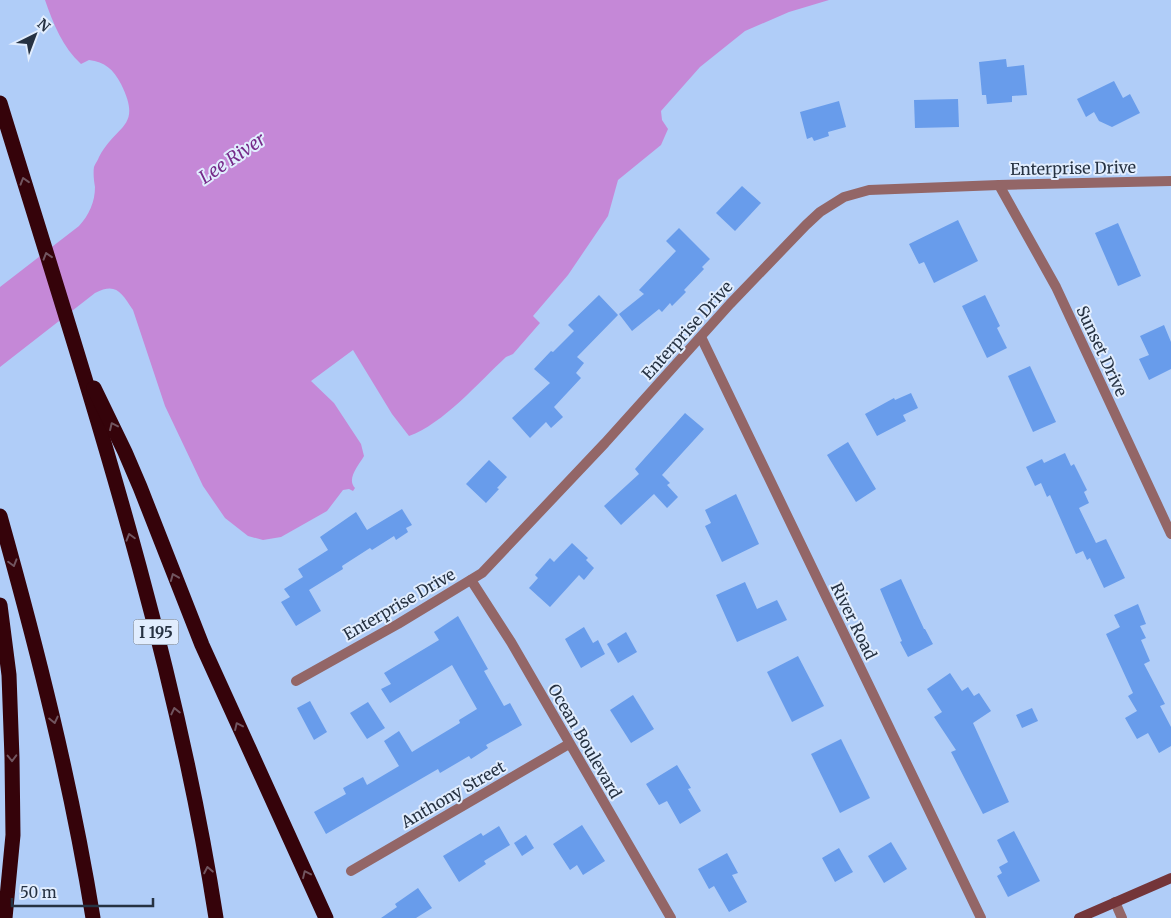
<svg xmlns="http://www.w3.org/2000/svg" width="1171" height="918" viewBox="0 0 1171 918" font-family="Merriweather,serif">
<rect width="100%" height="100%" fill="#b0cdf8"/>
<path fill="#c588d7" d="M45 0H829L789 12 745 31 700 67 661 111 662 120 668 129 661 145 618 180 608 216 568 275 533 316 540 323 513 354 506 357C479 382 443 424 409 436L392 414 353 350 311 381 334 403 361 444 364 456C359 465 346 479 355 488L353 491 349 489 343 490 327 511 281 537 263 540 248 536 225 518 203 486 165 406 133 310C121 292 116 282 95 293L0 367V287L79 226C89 215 95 202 95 187 94 181 93 173 94 167 95 164 98 160 99 157 116 124 143 128 121 84 113 69 105 62 89 60L81 64C63 48 53 23 45 0Z"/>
<g fill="#689ceb">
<polygon points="1006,59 1007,67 1024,65 1027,95 1012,96 1012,102 987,104 986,95 982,95 979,62"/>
<polygon points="1114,81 1123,98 1130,94 1140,113 1112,127 1099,121 1094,112 1086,117 1077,99"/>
<polygon points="958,99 959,127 915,128 914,100"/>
<polygon points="839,101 846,127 828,132 829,136 814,141 812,137 807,139 800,112"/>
<polygon points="742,186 761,203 735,231 716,213"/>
<polygon points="958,220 978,261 934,283 924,262 919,264 909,244"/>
<polygon points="1118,223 1141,276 1118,286 1095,233"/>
<polygon points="679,228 710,259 702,267 704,269 684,290 686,292 672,306 670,303 662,312 659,309 632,331 619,314 644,294 639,290 676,251 666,241"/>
<polygon points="599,295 618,315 577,357 584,363 576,373 581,378 554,407 563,417 551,428 546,422 530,438 512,418 550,383 534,369 551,351 553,352 574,331 568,325"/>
<polygon points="985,295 1000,326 997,328 1007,348 987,358 962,306"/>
<polygon points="1164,325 1171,342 1171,369 1149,380 1139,359 1149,355 1140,336"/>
<polygon points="1030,366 1056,422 1033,432 1008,376"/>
<polygon points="911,393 918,408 903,415 906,421 877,436 865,414 894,398 895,400"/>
<polygon points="685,413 704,429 662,475 670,483 667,485 678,497 667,508 654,494 621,525 604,506 639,474 635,469"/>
<polygon points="848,442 876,489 856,502 827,455"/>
<polygon points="1065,453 1071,466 1074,464 1087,490 1084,492 1089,503 1079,508 1096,543 1106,539 1125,578 1104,588 1090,558 1087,560 1083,551 1076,554 1050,495 1047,497 1041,483 1035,486 1026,467 1042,459 1044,463"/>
<polygon points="489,460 507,477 497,488 499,489 486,503 466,484"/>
<polygon points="736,494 759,544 722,562 705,526 711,523 705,510"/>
<polygon points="402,509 412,525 406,528 408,532 396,540 394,536 372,550 370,548 342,566 343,569 309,590 321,611 296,626 281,602 290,597 284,589 303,577 298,569 328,550 320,537 356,512 367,530"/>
<polygon points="572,543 588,558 586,560 594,568 584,580 579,575 550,607 529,588 538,578 535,575 550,558 554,562"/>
<polygon points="901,579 924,629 925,629 933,644 908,657 900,642 902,641 880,589"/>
<polygon points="745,582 757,609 777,600 787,620 737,642 716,595"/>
<polygon points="1138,604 1146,624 1140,626 1146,638 1141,640 1150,661 1144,664 1165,704 1160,706 1171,727 1171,746 1159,753 1148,733 1137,739 1125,718 1137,711 1128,696 1133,693 1106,634 1120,627 1114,615"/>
<polygon points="458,616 488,669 484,671 504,706 510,703 522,725 486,745 488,748 471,759 469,756 440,773 438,769 326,834 314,812 346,794 343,788 363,777 367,785 399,766 384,741 399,731 412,752 460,723 459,720 477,709 452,665 390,703 381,689 391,684 384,673 439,640 434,632"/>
<polygon points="584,627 593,643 598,640 605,654 581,668 565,639"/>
<polygon points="626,632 637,652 618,663 607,644"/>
<polygon points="798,656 824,706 792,722 767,672"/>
<polygon points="950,673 962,691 968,687 974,696 979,693 991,711 973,723 1009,802 983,814 951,752 956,750 934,717 942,712 927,689"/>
<polygon points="633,695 654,729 631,743 610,710"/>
<polygon points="310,701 327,732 314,740 297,708"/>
<polygon points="368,702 385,728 367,739 350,713"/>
<polygon points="1032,708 1038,721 1022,728 1016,715"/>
<polygon points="841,739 870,798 840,813 811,754"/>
<polygon points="677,765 691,788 688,789 701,811 680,824 667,801 659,805 646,784"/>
<polygon points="582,825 605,861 583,875 577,865 570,870 553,844"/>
<polygon points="499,826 510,845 484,861 486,864 459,882 443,856 481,833 483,836"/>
<polygon points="1014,831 1040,881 1008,897 997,876 1002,873 999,867 1008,862 997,840"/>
<polygon points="526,835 534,848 522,856 514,843"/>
<polygon points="891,842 907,869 884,883 868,856"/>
<polygon points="839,848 853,872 835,882 822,858"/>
<polygon points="727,853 738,873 732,875 747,902 729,912 714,886 709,889 698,869"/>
<polygon points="418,888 432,908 416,918 381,918 397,907 395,904"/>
</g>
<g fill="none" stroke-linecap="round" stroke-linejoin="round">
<g stroke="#936667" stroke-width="10">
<polyline points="999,185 1056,287 1171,534"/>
<polyline points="701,337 981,918"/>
<polyline points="471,580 511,642 671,918"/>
<polyline points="296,681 398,624 482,573 605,443 730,304 806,225 820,212 844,197 869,190 999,185 1171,181"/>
<polyline points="351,871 569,744"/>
<polyline points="1115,902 1122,918"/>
</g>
<polyline stroke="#743539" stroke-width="10" points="1079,918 1171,878"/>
<g stroke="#35030a" stroke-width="15">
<path d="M0 103C82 371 173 640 216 918"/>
<polyline points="94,388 125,452 140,487 202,645 326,918"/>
<path d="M0 516C37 648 71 782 93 918"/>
<polyline points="0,605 9,675 12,758 13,835 5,918"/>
</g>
</g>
<defs><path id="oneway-chevron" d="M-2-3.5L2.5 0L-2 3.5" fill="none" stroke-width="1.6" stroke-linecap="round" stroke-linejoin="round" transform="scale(1.25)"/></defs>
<g stroke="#71555f">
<use href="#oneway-chevron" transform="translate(24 181) rotate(-107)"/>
<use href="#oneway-chevron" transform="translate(47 256) rotate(-107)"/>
<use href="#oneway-chevron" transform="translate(113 426) rotate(-115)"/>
<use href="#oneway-chevron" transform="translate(130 537) rotate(-106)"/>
<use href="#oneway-chevron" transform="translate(13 563) rotate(74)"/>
<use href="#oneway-chevron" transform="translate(174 577) rotate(-112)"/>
<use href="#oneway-chevron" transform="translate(175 711) rotate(-103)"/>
<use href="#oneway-chevron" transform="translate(54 720) rotate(77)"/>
<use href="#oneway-chevron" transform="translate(238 726) rotate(-115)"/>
<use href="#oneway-chevron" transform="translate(12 758) rotate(89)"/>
<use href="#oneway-chevron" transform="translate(208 870) rotate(-101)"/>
<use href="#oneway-chevron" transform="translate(306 874) rotate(-115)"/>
</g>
<g text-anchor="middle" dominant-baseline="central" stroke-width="4" stroke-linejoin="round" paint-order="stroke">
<rect fill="#e1edfe" stroke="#5e6a7a" stroke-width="1" x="133.5" y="619.5" width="45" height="25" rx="4"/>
<g font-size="15" font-weight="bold" fill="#263242">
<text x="156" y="632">I 195</text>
</g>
<g font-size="16" fill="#263242" stroke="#e1edfe">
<text transform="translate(1073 168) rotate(-1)">Enterprise Drive</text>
<text transform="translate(687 330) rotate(-48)">Enterprise Drive</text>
<text transform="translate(1102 351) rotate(65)">Sunset Drive</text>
<text transform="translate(399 604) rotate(-30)">Enterprise Drive</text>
<text transform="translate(854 621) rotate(64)">River Road</text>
<text transform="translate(585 741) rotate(60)">Ocean Boulevard</text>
<text transform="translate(453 794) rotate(-30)">Anthony Street</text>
</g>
<g font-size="18" font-style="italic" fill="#752a89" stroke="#e1edfe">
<text transform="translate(232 158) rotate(-34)">Lee River</text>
</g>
</g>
<g transform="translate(35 35) rotate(42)" stroke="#e1edfe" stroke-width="4" paint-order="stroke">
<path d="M0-4L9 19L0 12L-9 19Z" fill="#263242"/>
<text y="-8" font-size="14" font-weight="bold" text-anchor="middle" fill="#263242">N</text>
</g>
<path d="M12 898v8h141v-8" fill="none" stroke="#263242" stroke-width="2.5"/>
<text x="20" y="898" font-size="15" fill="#263242" stroke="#e1edfe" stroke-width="4" paint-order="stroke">50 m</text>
</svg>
